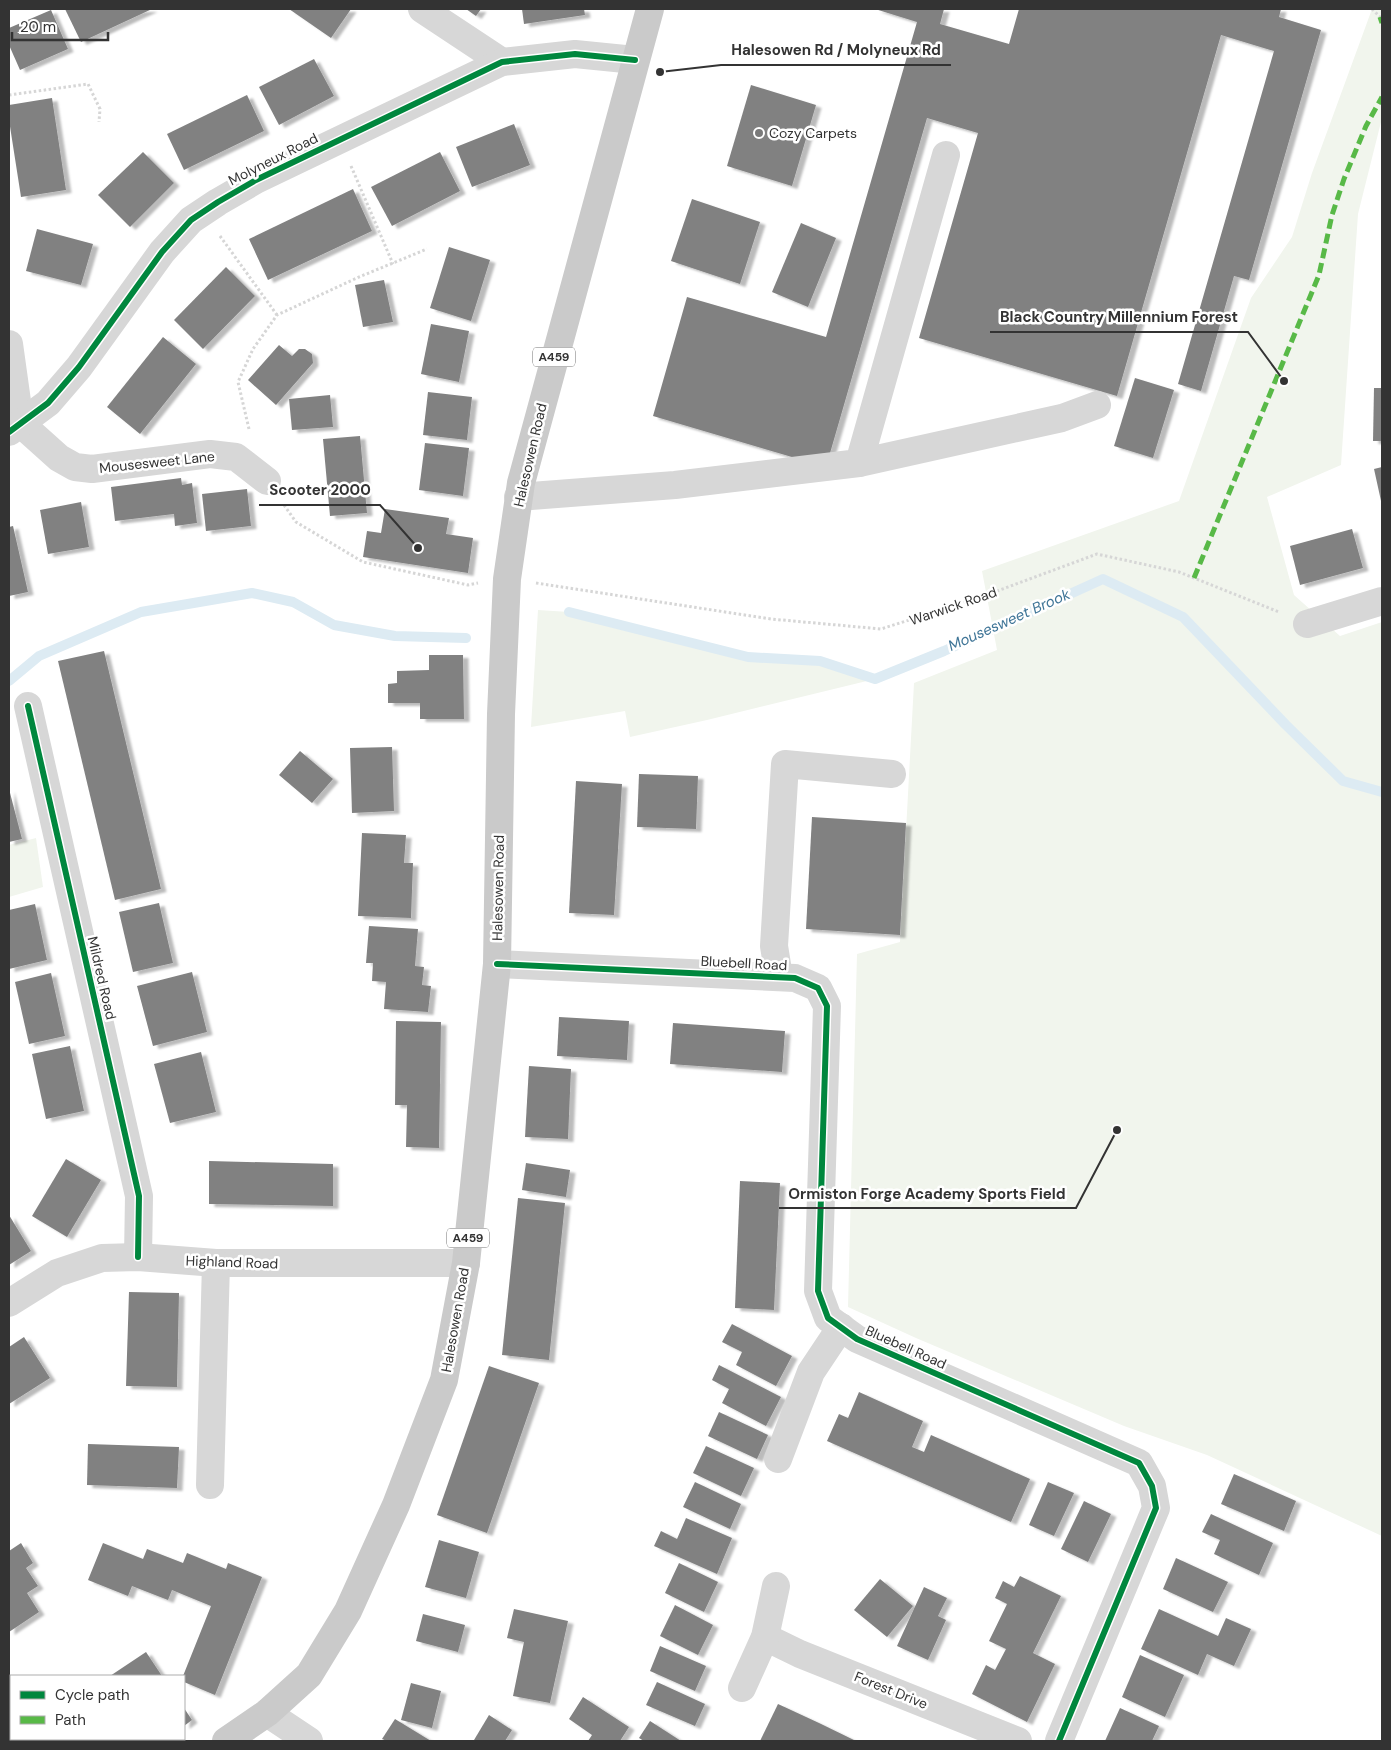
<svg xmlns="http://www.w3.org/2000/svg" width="1391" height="1750" viewBox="0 0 1391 1750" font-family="'DM Sans',sans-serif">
<defs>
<filter id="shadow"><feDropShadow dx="5.5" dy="3" stdDeviation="1" flood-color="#0004"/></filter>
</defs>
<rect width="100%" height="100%" fill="#fff"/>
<g fill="#f1f5ed">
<polygon points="1372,9 1382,9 1382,118 1358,214 1341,465 1267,497 1294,595 1340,636 1382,622 1382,1536 1207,1455 1124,1426 916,1338 848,1307 857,954 900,942 914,683 997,650 982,571 1179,501 1251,298 1292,237 1312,173"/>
<polygon points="538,610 569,612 748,657 820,661 875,679 707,720 630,737 625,711 531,727"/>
<polygon points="36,838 43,887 9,897 9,845"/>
</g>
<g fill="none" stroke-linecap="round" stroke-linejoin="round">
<g stroke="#ddebf3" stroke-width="10">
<polyline points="569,612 748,657 820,661 875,679 944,651 1103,579 1183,617 1286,725 1343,781 1382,792"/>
<polyline points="9,681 39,656 141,612 252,593 293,602 334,625 395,636 466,638"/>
</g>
</g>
<g fill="#818181" filter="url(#shadow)">
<polygon points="65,9 152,9 81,42"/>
<polygon points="289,9 351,9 331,38"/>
<polygon points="466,9 481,9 476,16"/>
<polygon points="522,9 584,9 585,15 524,24"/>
<polygon points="875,9 944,9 940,24 1009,44 1019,9 1281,9 1279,17 1321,30 1249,280 1234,276 1201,391 1178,384 1274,51 1221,35 1117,396 919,338 978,133 927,118 826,467 653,416 687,297 826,337 917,22"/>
<polygon points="51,10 68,49 20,70 9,45 9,28"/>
<polygon points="314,59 334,96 279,125 259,87"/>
<polygon points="751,85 816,105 792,186 727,166"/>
<polygon points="247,95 264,131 184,170 167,134"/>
<polygon points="52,98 66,190 21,197 9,120 9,105"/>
<polygon points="514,124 530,165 472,187 456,147"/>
<polygon points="143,152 174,183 130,227 98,195"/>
<polygon points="440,152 460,191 392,226 371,187"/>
<polygon points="353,189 372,231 268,280 249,239"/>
<polygon points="692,199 760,222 740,284 671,261"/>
<polygon points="801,223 836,238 808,307 772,292"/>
<polygon points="37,229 93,244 81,285 26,271"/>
<polygon points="449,247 490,260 471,321 430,308"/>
<polygon points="226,267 255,296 203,349 174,320"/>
<polygon points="384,280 393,322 363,327 355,285"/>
<polygon points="431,324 469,331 459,382 421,374"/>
<polygon points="163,337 196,364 140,434 107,407"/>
<polygon points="279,345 292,356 299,349 305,349 312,354 313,363 276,405 248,380"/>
<polygon points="1135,378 1174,390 1153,458 1114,446"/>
<polygon points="1374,388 1382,388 1382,441 1373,441"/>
<polygon points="428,392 472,397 467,440 423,435"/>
<polygon points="330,395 333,427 292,430 289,399"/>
<polygon points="360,436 367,513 330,516 323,439"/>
<polygon points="425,443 469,448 463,496 419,490"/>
<polygon points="1382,467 1382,501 1381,501 1374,469"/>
<polygon points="181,478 182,485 192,483 197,523 175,526 174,514 115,521 111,487"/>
<polygon points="247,489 251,526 206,531 202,494"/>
<polygon points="81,502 89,547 48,554 40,510"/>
<polygon points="385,509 449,518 446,534 473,538 468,573 363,557 367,531 381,533"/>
<polygon points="13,526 28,592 9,596 9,527"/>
<polygon points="1352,529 1363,568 1300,585 1290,546"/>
<polygon points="104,651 161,889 115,900 58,661"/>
<polygon points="429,655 463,655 464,719 420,719 420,703 388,703 388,684 397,683 397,671 429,670"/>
<polygon points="392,747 394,811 352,813 350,748"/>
<polygon points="300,751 333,779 312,803 279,775"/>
<polygon points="639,774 698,776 696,829 637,827"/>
<polygon points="576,781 622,784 614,915 569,913"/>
<polygon points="9,789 22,839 9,842"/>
<polygon points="812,817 906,823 900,935 806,929"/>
<polygon points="362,833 406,835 404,863 413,863 411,918 358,916"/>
<polygon points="159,903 173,963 133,972 119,912"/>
<polygon points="35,904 47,960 9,969 9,910"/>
<polygon points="369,926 418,929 415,966 424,967 422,985 431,986 428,1012 384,1009 386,982 372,981 373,963 366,963"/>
<polygon points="192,972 207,1032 153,1046 137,986"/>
<polygon points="51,973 65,1036 29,1044 15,982"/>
<polygon points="559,1017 629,1021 627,1060 557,1056"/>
<polygon points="396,1021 441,1022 439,1148 406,1147 407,1105 395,1105"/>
<polygon points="673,1023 785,1031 782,1072 670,1064"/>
<polygon points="70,1046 84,1111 46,1119 32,1054"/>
<polygon points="201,1052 216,1112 170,1123 154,1064"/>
<polygon points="529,1066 571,1069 568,1139 525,1137"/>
<polygon points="66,1159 101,1180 67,1237 32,1216"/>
<polygon points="209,1161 333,1164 333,1206 209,1204"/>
<polygon points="526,1163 570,1170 566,1197 522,1190"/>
<polygon points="740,1181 780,1183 774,1310 735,1308"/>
<polygon points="518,1198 565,1203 549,1360 502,1355"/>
<polygon points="9,1215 31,1251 9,1265"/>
<polygon points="129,1292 179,1293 177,1387 126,1386"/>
<polygon points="732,1324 792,1356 776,1386 736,1365 742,1352 722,1342"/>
<polygon points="24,1337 50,1378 9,1404 9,1347"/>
<polygon points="719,1365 781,1397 766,1426 722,1403 729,1389 712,1380"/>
<polygon points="489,1366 539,1383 487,1533 437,1515"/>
<polygon points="859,1392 923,1421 912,1447 924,1452 931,1435 1030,1479 1011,1522 827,1441 839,1414 848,1418"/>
<polygon points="719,1412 768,1435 757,1459 708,1436"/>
<polygon points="88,1444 179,1447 177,1488 87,1485"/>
<polygon points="706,1446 754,1468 741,1496 693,1473"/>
<polygon points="1234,1474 1296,1501 1284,1531 1221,1504"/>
<polygon points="695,1482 741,1504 730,1529 683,1507"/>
<polygon points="1048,1482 1074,1493 1054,1536 1029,1525"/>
<polygon points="1084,1501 1111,1514 1088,1562 1061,1549"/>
<polygon points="1211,1514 1273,1543 1259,1575 1214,1554 1220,1540 1202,1532"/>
<polygon points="686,1518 732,1538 717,1574 654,1546 661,1531 677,1539"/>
<polygon points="439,1540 479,1552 466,1598 425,1587"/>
<polygon points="21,1543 33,1563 26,1568 38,1586 27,1593 39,1612 9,1632 9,1551"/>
<polygon points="103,1543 143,1559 147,1549 183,1563 187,1553 226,1569 228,1563 262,1577 215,1695 184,1682 183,1676 211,1606 172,1590 168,1600 132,1586 128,1596 88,1580"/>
<polygon points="1176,1558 1228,1582 1213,1612 1163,1589"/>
<polygon points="679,1563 718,1582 704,1612 665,1593"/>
<polygon points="1020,1576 1061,1596 1033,1653 1055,1664 1027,1722 972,1694 986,1665 995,1670 1006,1649 989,1641 1007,1604 995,1598 1003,1581 1014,1587"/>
<polygon points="880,1579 913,1606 887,1637 854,1610"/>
<polygon points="924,1587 947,1598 938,1616 946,1620 928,1660 897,1646"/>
<polygon points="675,1605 713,1625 698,1655 660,1636"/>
<polygon points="514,1609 568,1621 550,1703 513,1696 524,1642 507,1638"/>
<polygon points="1159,1609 1218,1636 1226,1618 1251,1629 1234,1666 1207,1654 1198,1675 1141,1649"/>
<polygon points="423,1614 465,1625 458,1652 416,1641"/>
<polygon points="660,1646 706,1666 695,1691 650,1671"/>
<polygon points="146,1652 162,1676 110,1676"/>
<polygon points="1140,1655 1184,1675 1165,1717 1122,1697"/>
<polygon points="657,1682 705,1704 695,1726 646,1705"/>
<polygon points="411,1683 441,1691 432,1728 401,1720"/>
<polygon points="583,1697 629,1727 620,1741 588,1741 592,1735 569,1719"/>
<polygon points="778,1704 819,1723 856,1741 760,1741"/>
<polygon points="184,1708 192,1720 184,1726"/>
<polygon points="1120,1708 1159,1726 1152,1741 1105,1741"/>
<polygon points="489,1715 512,1730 505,1741 474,1740"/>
<polygon points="395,1719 431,1741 387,1741 382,1739"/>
<polygon points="650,1721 681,1741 644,1741 639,1738"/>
<polygon points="18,1739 165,1739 161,1741 14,1741"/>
</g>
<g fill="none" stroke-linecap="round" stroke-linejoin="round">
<g stroke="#d6d6d6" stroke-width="3" stroke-dasharray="2.5 2.5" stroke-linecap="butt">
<polyline points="1372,9 1380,17 1382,15"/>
<polyline points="9,95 88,84 100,109 99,122"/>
<polyline points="351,166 393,264"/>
<polyline points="220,236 277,315"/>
<polyline points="249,429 238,382 253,349 277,315 359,277 427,249"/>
<polyline points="284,505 296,522 363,562 468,585 478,583"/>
<polyline points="536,583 771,619 881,629 981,597 1097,554 1179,572 1279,612"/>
</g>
<g stroke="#d7d7d7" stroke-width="28">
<polyline points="422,9 502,62"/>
<polyline points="9,344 20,423 59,458 75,467 92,469 210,454 236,457 267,481"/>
<polyline points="9,432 48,403 79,367 162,252 191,220 218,202 256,180 502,62 575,54 635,60"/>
<polyline points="859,463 1062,418 1097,405"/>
<polyline points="518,497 675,485 859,463 946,155"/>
<polyline points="1307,624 1382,601"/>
<polyline points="28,706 139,1196 138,1257"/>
<polyline points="497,964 795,978 818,988 827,1006 818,1291 828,1318 857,1339 1139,1463 1152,1486 1156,1508 1059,1741"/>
<polyline points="779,977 774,946 785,764 892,774"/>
<polyline points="9,1303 57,1273 102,1258 138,1257 216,1263 466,1263"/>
<polyline points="778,1459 811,1372 841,1327"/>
<polyline points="210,1485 216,1263"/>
<polyline points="765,1637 800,1654 1018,1741"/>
<polyline points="742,1688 765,1637 776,1586"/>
<polyline points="267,1713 309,1741"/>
</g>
<polyline stroke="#cacaca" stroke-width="28" points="226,1741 267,1713 309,1675 348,1611 396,1505 444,1380 466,1263 497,964 501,714 507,579 521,483 650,9"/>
<g stroke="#58b947" stroke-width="5" stroke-dasharray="10 5" stroke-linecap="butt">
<polyline points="1380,17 1382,23"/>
<polyline points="1194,578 1319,275 1332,215 1344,179 1366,126 1382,97"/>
</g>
<g stroke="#fff" stroke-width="9">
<g id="cycleway">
<polyline points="9,432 48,403 79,367 162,252 191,220 218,202 256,180 502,62 575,54 635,60"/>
<polyline points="28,706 139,1196 138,1257"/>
<polyline points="497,964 795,978 818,988 827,1006 818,1291 828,1318 857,1339 1139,1463 1152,1486 1156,1508 1059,1741"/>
</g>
</g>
<use href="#cycleway" stroke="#00873e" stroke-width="6"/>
</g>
<circle fill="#7a7a7a" stroke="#fff" stroke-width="2" cx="759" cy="133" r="5"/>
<g text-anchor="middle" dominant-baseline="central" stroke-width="5" stroke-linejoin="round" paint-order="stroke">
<g fill="#fff" stroke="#707070" stroke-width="1">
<rect x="533" y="347.5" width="42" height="19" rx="4"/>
<rect x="447" y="1228.5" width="42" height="19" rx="4"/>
</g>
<g font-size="12" font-weight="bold" fill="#333">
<text x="554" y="357">A459</text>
<text x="468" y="1238">A459</text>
</g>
<g font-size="14" fill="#333" stroke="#fff" text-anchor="start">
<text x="769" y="133">Cozy Carpets</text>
</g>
<g font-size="14" fill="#333" stroke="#fff">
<text transform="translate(273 159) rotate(-27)">Molyneux Road</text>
<text transform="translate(530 455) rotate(-77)">Halesowen Road</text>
<text transform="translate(157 462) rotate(-6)">Mousesweet Lane</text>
<text transform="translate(953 606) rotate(-19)">Warwick Road</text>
<text transform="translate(498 888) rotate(-89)">Halesowen Road</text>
<text transform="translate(744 963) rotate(3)">Bluebell Road</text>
<text transform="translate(102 978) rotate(77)">Mildred Road</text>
<text transform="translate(232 1262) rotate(2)">Highland Road</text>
<text transform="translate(455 1320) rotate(-80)">Halesowen Road</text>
<text transform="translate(906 1347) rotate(24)">Bluebell Road</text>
<text transform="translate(891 1690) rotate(22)">Forest Drive</text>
</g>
<g font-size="15" font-style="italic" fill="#3f7597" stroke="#fff">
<text transform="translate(1009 620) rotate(-24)">Mousesweet Brook</text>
</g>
</g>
<path fill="none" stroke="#333" stroke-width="2" d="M660 72L721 65H951M1284 381L1248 332H990M418 548L380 505H259M1117 1130L1076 1208H779"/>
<g fill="#333" stroke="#fff" stroke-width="2">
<circle cx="660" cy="72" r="5"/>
<circle cx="1284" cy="381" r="5"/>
<circle cx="418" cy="548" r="5"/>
<circle cx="1117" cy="1130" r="5"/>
</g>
<g font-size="15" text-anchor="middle" font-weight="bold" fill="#333" stroke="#fff" stroke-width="5" stroke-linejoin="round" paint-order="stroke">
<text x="836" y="55">Halesowen Rd / Molyneux Rd</text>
<text x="1119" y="322">Black Country Millennium Forest</text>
<text x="320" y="495">Scooter 2000</text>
<text x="927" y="1199">Ormiston Forge Academy Sports Field</text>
</g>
<rect width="1391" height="1750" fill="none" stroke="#333333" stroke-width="20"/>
<rect x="10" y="1675" width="175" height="65" fill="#ffffff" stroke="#adadad"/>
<rect x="20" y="1691" width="25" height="8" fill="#00873e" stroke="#adadad"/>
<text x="55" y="1700" font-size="15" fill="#333333">Cycle path</text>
<rect x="20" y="1716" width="25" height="8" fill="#58b947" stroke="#adadad"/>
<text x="55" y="1725" font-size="15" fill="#333333">Path</text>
<path d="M12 32v8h96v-8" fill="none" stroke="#333333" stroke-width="2.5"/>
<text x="20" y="32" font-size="15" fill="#333333" stroke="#ffffff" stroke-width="4" paint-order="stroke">20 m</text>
</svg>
